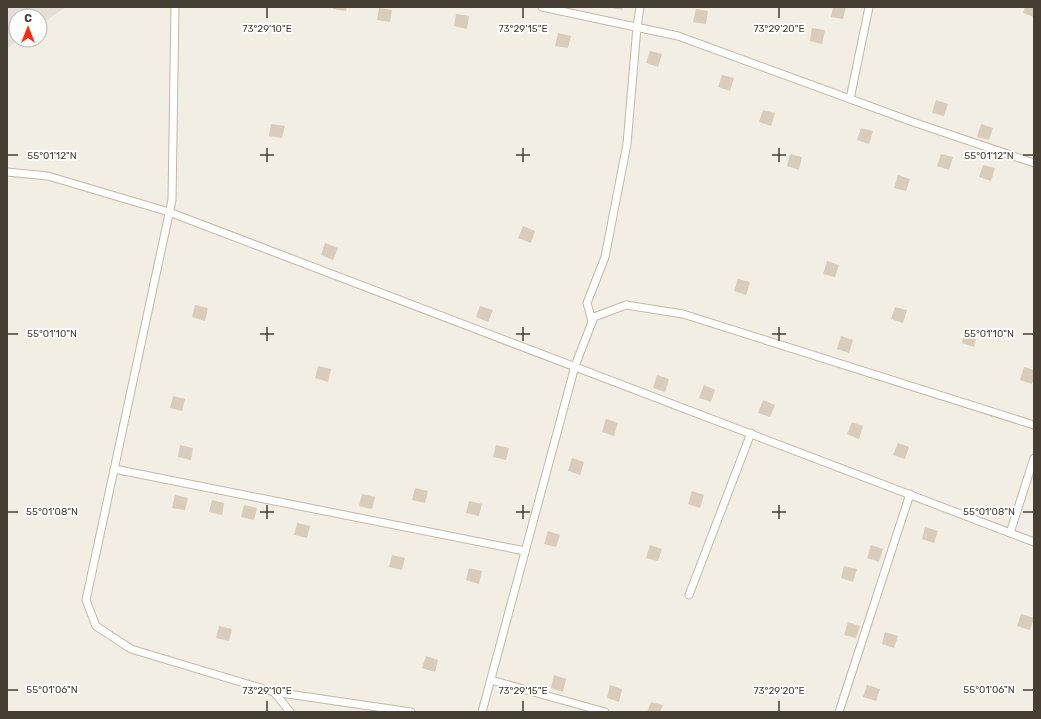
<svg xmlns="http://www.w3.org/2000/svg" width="1041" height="719" viewBox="0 0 1041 719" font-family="Rubik,sans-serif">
<rect width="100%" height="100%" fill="#f3eee3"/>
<polygon fill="#e5dfd8" points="7,7 66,7 40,25 40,16 16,16 16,40 19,40 7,48"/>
<g fill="#d9ccba">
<polygon points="333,7 347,7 346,11 333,9"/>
<polygon points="609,7 623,7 622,10"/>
<polygon points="833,7 846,7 843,19 831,17"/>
<polygon points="1025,7 1034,7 1034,17 1023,13"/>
<polygon points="379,8 392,10 390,22 377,20"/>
<polygon points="696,9 708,11 706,24 693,22"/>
<polygon points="456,14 469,16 467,29 454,26"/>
<polygon points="812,28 825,30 822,44 810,41"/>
<polygon points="558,33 571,36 568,48 555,46"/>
<polygon points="650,51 662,54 658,67 646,63"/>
<polygon points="722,75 734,78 730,91 718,87"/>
<polygon points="936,100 948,104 944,116 932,113"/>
<polygon points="763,110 775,113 771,126 759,122"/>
<polygon points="271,124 285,126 282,138 269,136"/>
<polygon points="981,124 993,128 989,140 977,137"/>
<polygon points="861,128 873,131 869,144 857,140"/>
<polygon points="790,154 802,157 799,170 787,166"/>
<polygon points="941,154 953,157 949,170 937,166"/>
<polygon points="983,165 995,168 991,181 979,177"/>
<polygon points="898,175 910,179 906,191 894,188"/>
<polygon points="523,226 535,231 531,243 518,238"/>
<polygon points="325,243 338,248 333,260 321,255"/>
<polygon points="827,261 839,265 835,277 823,274"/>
<polygon points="738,279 750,282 746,295 734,291"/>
<polygon points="195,305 208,308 205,321 192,317"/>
<polygon points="480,306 493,310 488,322 476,317"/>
<polygon points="895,307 907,310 903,323 891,319"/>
<polygon points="965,330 977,334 974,347 962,343"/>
<polygon points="841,336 853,340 849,353 837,349"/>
<polygon points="318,366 331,369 328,382 315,378"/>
<polygon points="1024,367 1034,370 1034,378 1032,384 1020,380"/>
<polygon points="657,375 669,379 665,392 653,388"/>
<polygon points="704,385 715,390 711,402 699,398"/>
<polygon points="173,396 185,399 182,411 170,408"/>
<polygon points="763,400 775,405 770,417 758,413"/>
<polygon points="606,419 618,423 614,436 602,432"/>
<polygon points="852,422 863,426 859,439 847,434"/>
<polygon points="898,443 909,447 905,459 893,455"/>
<polygon points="180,445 193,448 191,460 178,457"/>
<polygon points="496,445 509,448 506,460 493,457"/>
<polygon points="572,458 584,462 580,475 568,471"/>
<polygon points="415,488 428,491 425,503 412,500"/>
<polygon points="692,491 704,495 700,508 688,504"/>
<polygon points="362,494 375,497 372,509 359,506"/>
<polygon points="175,495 188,498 185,510 172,508"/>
<polygon points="212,500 224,503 222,515 209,512"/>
<polygon points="469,501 482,504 479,516 466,513"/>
<polygon points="244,505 257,508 254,520 241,517"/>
<polygon points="297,523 310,526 307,538 294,535"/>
<polygon points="925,527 938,531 934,543 922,539"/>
<polygon points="548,531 560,535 556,547 544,544"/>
<polygon points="650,545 662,549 658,561 646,558"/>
<polygon points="871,545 883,549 879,562 867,558"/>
<polygon points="392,555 405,558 402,570 389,567"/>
<polygon points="844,566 857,569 853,582 841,578"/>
<polygon points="469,568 482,571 479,584 466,580"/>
<polygon points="1021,614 1034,618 1030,630 1017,626"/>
<polygon points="848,622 860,626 856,638 844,635"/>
<polygon points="219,626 232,629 229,641 216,638"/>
<polygon points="885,632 898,636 894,648 882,644"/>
<polygon points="426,656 438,660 435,672 422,668"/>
<polygon points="554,675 566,679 563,692 551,688"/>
<polygon points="610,685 622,689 619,702 607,698"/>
<polygon points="867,685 880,689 876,701 863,697"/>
<polygon points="651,702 663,705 660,712 647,712"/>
</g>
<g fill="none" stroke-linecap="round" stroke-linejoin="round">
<g stroke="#c3b8a7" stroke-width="9">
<g id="service">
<polyline points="175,7 172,200 86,600 96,626 131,649 274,692 290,712"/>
<polyline points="542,7 678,36 913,122 1034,163"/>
<polyline points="850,99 869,7"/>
<polyline points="7,172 48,176 169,212 1034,542"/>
<polyline points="592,321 587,303 605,257 627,144 637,27 640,7"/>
<polyline points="114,469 525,551"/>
<polyline points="1010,533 1034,458"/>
<polyline points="689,595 751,433"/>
<polyline points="491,680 605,712"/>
<polyline points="274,692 411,712"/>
<polyline points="482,712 575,366 594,317 626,305 683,314 1034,425"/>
<polyline points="839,712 910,494"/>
</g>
</g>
<use href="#service" stroke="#fff" stroke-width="7"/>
</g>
<path fill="none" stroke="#463e32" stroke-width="1.5" d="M267 8V18M523 8V18M779 8V18M267 148V162M523 148V162M779 148V162M8 155H18M260 155H274M516 155H530M772 155H786M1023 155H1033M267 327V341M523 327V341M779 327V341M8 334H18M260 334H274M516 334H530M772 334H786M1023 334H1033M267 505V519M523 505V519M779 505V519M8 512H18M260 512H274M516 512H530M772 512H786M1023 512H1033M8 690H18M1023 690H1033M267 701V711M523 701V711M779 701V711"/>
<g font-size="10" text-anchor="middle" fill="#463e32" stroke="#fff" stroke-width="4" stroke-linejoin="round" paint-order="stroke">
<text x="267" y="32">73°29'10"E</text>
<text x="523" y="32">73°29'15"E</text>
<text x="779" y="32">73°29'20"E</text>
<text x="52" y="159">55°01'12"N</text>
<text x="989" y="159">55°01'12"N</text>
<text x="52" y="337">55°01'10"N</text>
<text x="989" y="337">55°01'10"N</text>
<text x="52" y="515">55°01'08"N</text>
<text x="989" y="515">55°01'08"N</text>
<text x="52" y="693">55°01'06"N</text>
<text x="989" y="693">55°01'06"N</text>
<text x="267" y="694">73°29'10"E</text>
<text x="523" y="694">73°29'15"E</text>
<text x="779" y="694">73°29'20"E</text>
</g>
<rect width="1041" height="719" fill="none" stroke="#463e32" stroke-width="16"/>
<g transform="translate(28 28)"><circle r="19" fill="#ffffff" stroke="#b5b2ad"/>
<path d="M0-3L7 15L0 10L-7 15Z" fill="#ff2b0e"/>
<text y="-6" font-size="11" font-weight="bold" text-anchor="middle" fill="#463e32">С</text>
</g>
</svg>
